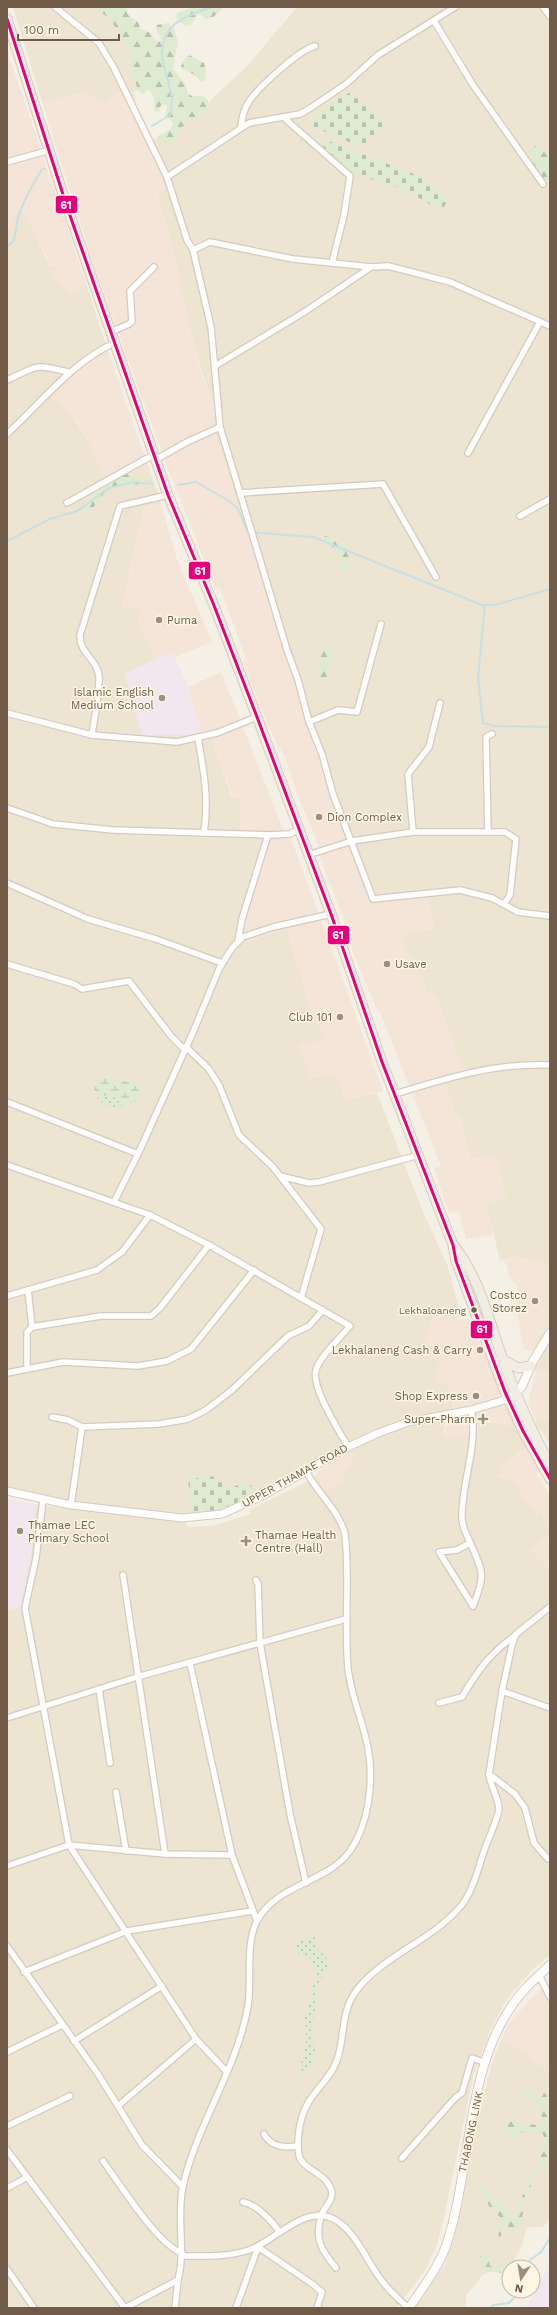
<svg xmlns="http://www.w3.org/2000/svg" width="557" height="2315" viewBox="0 0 557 2315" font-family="'Work Sans',sans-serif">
<defs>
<pattern id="green-dots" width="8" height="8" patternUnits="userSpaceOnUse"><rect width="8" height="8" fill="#deebd0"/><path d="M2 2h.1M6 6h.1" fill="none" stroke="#b8c1ab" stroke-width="1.8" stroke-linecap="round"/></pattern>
<pattern id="forest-firs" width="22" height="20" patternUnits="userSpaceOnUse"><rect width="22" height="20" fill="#deebd0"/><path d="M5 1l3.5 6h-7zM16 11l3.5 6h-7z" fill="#b8c1ab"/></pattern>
<pattern id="wetland-marsh" width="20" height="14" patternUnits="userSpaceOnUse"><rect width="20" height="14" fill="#deebd0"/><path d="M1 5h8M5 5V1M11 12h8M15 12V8" fill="none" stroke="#b8c1ab"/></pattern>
<pattern id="cemetery-stones" width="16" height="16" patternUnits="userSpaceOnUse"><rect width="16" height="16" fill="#deebd0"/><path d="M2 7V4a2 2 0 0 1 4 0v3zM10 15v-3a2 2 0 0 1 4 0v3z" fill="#b8c1ab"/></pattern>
</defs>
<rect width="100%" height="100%" fill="#f5f0e5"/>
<g fill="#eee4d2">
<polygon points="13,7 105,7 114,16 147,86 133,92 136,100 129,103 102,103 85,93 42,102"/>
<polygon points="297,7 550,7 550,1265 517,1257 500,1260 486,1203 497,1155 471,1159 459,1115 456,1116 444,1082 455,1046 435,994 429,996 413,958 405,948 402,934 434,928 414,897 370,905 352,849 336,810 317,752 310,736 251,539 237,503 215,433 214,419 216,410 205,382 186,319 188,319 174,255 157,192 167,189 148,143 164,135 201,109 248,65"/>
<polygon points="15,212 26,213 50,267 54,265 58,269 52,275 70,292 87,286 108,351 85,363 49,396 72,414 89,442 129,469 147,463 161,501 161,504 144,506 122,607 139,609 141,617 138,619 155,660 125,674 142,735 191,735 209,730 232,798 240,797 276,830 283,829 285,837 270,838 243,931 247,942 287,928 307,998 326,1041 315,1043 311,1078 334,1074 339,1079 345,1100 377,1093 423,1212 447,1264 460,1312 459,1319 433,1315 423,1353 440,1361 454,1410 414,1416 392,1423 329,1452 246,1500 193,1515 67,1501 7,1488 7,230"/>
<polygon points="550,1343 550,1372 536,1370 539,1361"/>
<polygon points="446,1418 443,1436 479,1438 479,1423 515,1421 526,1448 503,1466 523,1489 519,1492 537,1514 540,1511 550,1527 550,1534 531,1550 550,1569 550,1955 533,1969 506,2000 490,2031 473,2077 443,2223 437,2245 426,2269 397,2308 7,2308 7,1499 46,1507 47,1506 186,1522 188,1527 212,1526 251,1514 250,1509 303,1484 317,1476 316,1473 365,1442 407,1426"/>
<polygon points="550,1420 550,1443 536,1424 536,1421"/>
<polygon points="501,2040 526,2052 541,2066 550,2066 550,2221 542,2227 527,2227 522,2245 511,2266 492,2270 483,2275 466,2296 466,2308 414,2308 445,2264 456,2229 480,2108 492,2063"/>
</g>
<g fill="#f5e5d8">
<polygon points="7,50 87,286 70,292 52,275 58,269 54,265 51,267 26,213 15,212 7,230"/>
<polygon points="123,89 168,189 157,193 174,255 189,318 186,320 204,382 216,410 214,419 215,433 237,503 251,539 310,736 317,752 336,810 352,849 370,904 428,896 434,928 402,934 405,948 413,958 429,996 435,993 455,1046 465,1078 445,1082 456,1116 459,1115 471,1159 497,1155 506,1198 486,1204 493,1234 491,1236 466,1239 459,1211 449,1214 434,1168 441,1166 380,1012 378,1012 353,953 346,926 320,857 319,854 322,853 299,799 285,757 272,735 243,662 246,659 225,602 219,588 215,588 168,469 92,260 42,102 85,93 102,103"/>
<polygon points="108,351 147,463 129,469 106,483 89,442 77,420 72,414 49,396 85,363"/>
<polygon points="161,504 177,559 212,642 175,657 172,653 155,660 138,618 141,617 139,609 122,607 144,506"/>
<polygon points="221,672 240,719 283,829 240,830 240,797 233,798 209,730 201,732 188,687"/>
<polygon points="290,836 336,960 383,1091 344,1100 339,1079 335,1079 334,1074 311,1078 298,1045 325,1040 307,998 287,929 247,942 243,931 270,838"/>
<polygon points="517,1257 550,1265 550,1326 533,1351 524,1350 516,1306 517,1285 511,1280 504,1260"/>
<polygon points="433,1315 471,1321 501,1394 497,1396 503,1407 508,1409 515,1421 506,1427 496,1421 479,1423 479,1439 443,1436 447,1424 446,1418 456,1416 447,1384 434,1381 440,1362 423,1353"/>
<polygon points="536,1370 550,1372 550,1420 536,1421 528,1403"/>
<polygon points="529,1447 541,1471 537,1474 550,1495 550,1527 540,1511 536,1514 519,1492 523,1488 518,1483 496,1477 503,1466"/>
<polygon points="348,1452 355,1465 343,1473 346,1479 324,1492 316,1473"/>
<polygon points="550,1534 550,1569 549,1570 531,1550"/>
<polygon points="542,1988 550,2002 550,2066 541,2066 526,2052 501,2040 510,2021"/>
</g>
<g fill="#f2e6ef">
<polygon points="172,652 188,687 201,732 191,735 142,735 125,674"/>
<polygon points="7,1499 36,1505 31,1557 21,1607 7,1610"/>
<polygon points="550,2268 550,2308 526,2308 545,2273"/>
</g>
<g fill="url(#green-dots)">
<polygon points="104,1094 117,1098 122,1106 121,1110 105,1105 97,1097"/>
<polygon points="315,1937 316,1949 325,1955 329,1967 315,1988 316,1997 312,2033 315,2053 310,2068 304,2072 302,2071 300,2063 303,2061 306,2040 305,2015 311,2001 312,1988 316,1977 314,1964 309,1956 299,1955 295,1949 300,1940"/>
</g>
<g fill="url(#forest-firs)">
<path d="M95 7H127V14L139 23 140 29 151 33 153 38 158 42 161 40 156 29 157 25 168 23 174 28 178 42 173 69 186 85 187 92 193 97 201 95 208 100C208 120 190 118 179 130L178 139 168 143 165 139 162 141 158 139 157 136 170 130 173 122 165 117 167 105H161L159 112 154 111V97L149 89 143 94 138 91 136 83 129 73 131 62 128 47 110 19Z"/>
<polygon points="195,7 235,7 223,8 211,19 205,19 200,14 197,15 192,24 186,26 176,18 177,13"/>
<polygon points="189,55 204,63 206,71 205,80 202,82 193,74 182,69 181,66 186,57"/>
<path d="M535 146 540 147 543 152 550 153V184C539 182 532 162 531 152Z"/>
<polygon points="125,474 139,477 140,484 108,488 92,509 85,510 85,504 100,490"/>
<polygon points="328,535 332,540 344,545 352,566 346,572 339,569 341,556 337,551 325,545 324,537"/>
<path d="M329 643 331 645C334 661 326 668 326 683L318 678V674L323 646Z"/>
<path d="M521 2086 533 2092 535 2097H542L544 2093 547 2094 550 2149 546 2161 531 2180V2189L523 2200 524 2209 518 2232H512L505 2223 500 2238 498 2234 501 2218 489 2206 479 2183H483L493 2199H498L514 2218 518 2215 521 2199 546 2145 543 2134 536 2131 518 2133 514 2138H508C503 2130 506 2121 516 2119L519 2124 540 2125 542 2122 541 2106 520 2090Z"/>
<path d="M483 2252 488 2257 490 2266C500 2269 505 2260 515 2262L516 2267H509V2273L485 2272 479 2259Z"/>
</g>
<polygon fill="url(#wetland-marsh)" points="103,1077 140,1084 138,1099 129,1105 122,1106 117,1098 100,1095 94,1091 95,1085"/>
<g fill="url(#cemetery-stones)">
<polygon points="351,92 385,124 361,147 307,124 330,103"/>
<polygon points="326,140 419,176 448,199 442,211 398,186 394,187 355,173 342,164 320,144"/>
<path d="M204 1476 216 1477 228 1489 248 1481 255 1493C235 1507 217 1512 193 1515L188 1481Z"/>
</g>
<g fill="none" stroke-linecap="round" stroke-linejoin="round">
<g stroke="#c8e0e4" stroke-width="2">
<path d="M152 126 170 115C173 105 172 96 169 85 168 77 164 69 163 62 157 26 184 16 212 7"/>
<path d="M7 246C18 242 15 227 18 218 23 200 33 185 42 169H45"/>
<polyline points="178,485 196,482 229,501 238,509 248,532 313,537 482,605 495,605 550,589"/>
<polyline points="7,541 50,519 77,511 109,488 134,482 152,484"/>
<polyline points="485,605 478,678 483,723 495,726 550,727"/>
<polyline points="528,2267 530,2260 541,2252 550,2238"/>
<polyline points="491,2308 493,2305 509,2303 520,2291"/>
</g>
<g stroke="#d3cbc1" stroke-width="8">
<g id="minor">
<polyline points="55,7 99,43 114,68 167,177 187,240 193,250 211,327 220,427 187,442 155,460"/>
<polyline points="543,7 550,16"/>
<polyline points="434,21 473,85 543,184"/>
<polyline points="283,117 350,176 344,215 332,263"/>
<path d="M241 126C242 117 244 108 250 100 260 86 299 50 315 46"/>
<polyline points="7,162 50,150"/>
<polyline points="167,177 249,123 300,114 312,107 346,84 378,55 455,7"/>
<polyline points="193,250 210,242 293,259 371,267 388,266 404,270 450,282 550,326"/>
<polyline points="111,332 129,324 132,321 130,291 154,267"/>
<polyline points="215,366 306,311 371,267"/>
<path d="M7 380C38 366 33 363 68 372"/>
<polyline points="220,427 240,493 383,484 436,577"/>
<path d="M7 434C42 402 70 364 114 343"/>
<polyline points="468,453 540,322"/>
<polyline points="240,493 287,650 298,680 309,722 322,754 333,794 373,899 460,890 492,898 518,912 550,916"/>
<polyline points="67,503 153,455"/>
<polyline points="520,516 550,499"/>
<polyline points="7,713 92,735 177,742 217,733 257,717"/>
<polyline points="309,722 338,710 357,712 381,624"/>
<path d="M92 735C94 719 100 691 99 676 97 659 79 653 80 635L120 506 168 495"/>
<path d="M198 738C204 772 209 799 204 833"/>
<polyline points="7,808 53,824 113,830 268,835 290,834 299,829"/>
<polyline points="413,832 408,774 429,747 440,703"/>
<polyline points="488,832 486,737 492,734"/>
<polyline points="308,855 352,841 413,832 505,832 516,839 510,895 504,904"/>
<polyline points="7,883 88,919 156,939 222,963"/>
<polyline points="238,941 242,919 268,835"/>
<polyline points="7,964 74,984 82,989 129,981 171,1036 185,1050"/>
<polyline points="186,1047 208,1068 219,1085 239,1135 273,1167 321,1229 301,1298"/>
<path d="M395 1094C447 1078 493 1063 549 1065"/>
<polyline points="7,1102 138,1154"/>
<path d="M7 1165 150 1215 209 1245 350 1326C341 1337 319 1357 316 1370 311 1388 339 1430 348 1447"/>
<polyline points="280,1176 309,1183 319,1182 419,1155"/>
<polyline points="114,1202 138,1154 194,1030 219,969 232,948 243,937 273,927 331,914"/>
<polyline points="28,1290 32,1327"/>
<polyline points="7,1296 97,1270 122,1252 150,1215"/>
<polyline points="27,1368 27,1332 32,1327 101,1316 151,1316 160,1308 209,1245"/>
<polyline points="7,1373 63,1362 138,1366 167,1361 191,1349 254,1270"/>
<path d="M471 1410C479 1444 461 1483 462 1519 462 1526 466 1533 469 1540 482 1571 487 1572 473 1606"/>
<polyline points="52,1417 68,1420 82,1427 159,1424 188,1419 206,1410 232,1390 288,1336 309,1326 323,1310"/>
<polyline points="43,1500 36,1558 25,1608 69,1845 196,2039 226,2071"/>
<polyline points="71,1505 82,1427"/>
<polyline points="470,1543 457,1550 439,1552 473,1606"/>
<polyline points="123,1575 165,1854"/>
<polyline points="256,1580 258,1584 260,1643 290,1814 306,1883"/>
<polyline points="190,1663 232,1855 257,1921"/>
<polyline points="99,1689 110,1763"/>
<polyline points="502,1691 550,1708"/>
<path d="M439 1703 462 1697C478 1670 490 1653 516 1635"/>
<polyline points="7,1718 137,1677 346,1619"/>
<polyline points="489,1774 515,1794 525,1808 534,1843 548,1859 550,1858"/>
<polyline points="116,1792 126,1851"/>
<polyline points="7,1866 69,1845 165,1854 232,1855"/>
<polyline points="7,1946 98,2074 142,2145 183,2187"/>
<polyline points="24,1972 127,1931 252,1911"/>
<polyline points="539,1975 550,1997"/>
<polyline points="74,2041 162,1986"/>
<polyline points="7,2052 62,2025"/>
<polyline points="118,2106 196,2039"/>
<polyline points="7,2126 70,2096"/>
<path d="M264 2134C271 2147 284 2148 298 2146"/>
<polyline points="7,2150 125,2308"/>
<polyline points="402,2158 456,2097 462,2093 472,2058 486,2063"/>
<path d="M103 2161C119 2183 158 2245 182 2253"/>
<polyline points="7,2188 26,2178"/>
<path d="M243 2202C258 2205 270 2219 279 2231"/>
<path d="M182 2256C203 2256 229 2257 249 2250 275 2242 309 2198 340 2223 357 2236 367 2260 379 2277 387 2289 398 2298 408 2308"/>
<path d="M336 2268C322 2251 314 2240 321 2216 324 2207 335 2199 331 2189 326 2173 301 2169 299 2155 296 2140 300 2116 308 2103 315 2091 326 2081 333 2069 346 2046 339 2017 354 1994 380 1956 431 1942 461 1906 473 1891 478 1869 484 1851 487 1841 499 1817 499 1808 498 1797 490 1785 489 1774L502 1691 512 1645 516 1634 550 1607"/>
<polyline points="7,2269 34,2308"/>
<path d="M125 2308 178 2280C186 2249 176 2217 183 2186 197 2124 237 2069 248 2006 252 1981 245 1943 257 1921 276 1884 327 1883 350 1851 369 1824 374 1780 368 1748 363 1722 351 1695 348 1669 344 1624 350 1579 345 1534 339 1510 317 1493 306 1471"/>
<polyline points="175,2308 178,2280"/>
<polyline points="236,2308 258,2247 311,2283 322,2292 317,2308"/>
</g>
</g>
<g stroke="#d3cbc1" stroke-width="9">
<polyline id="tertiary" points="7,1491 71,1505 182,1518 222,1514 262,1496 348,1447 376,1434 408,1422 471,1410 508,1399"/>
</g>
<g stroke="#d5ccc2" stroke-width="10">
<g id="secondary">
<polyline points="513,1396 522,1386 533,1361 550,1333"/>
<path d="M409 2308C423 2287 439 2267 447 2243 471 2169 466 2072 511 2007 521 1991 536 1978 550 1965"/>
</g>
</g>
<g stroke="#d3ccc3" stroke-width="11">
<g id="primary">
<polyline points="7,19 67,207 168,495 213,603 257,717 331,914 382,1062 453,1245 456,1261 505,1392 523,1431 550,1479"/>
<path d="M454 1246C480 1278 489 1321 503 1360 516 1396 532 1431 550 1465"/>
<polyline points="502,1359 518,1368 531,1366"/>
</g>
</g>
<use href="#minor" stroke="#fefdfb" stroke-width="5.5"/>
<use href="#tertiary" stroke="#fefdfb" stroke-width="7"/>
<use href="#secondary" stroke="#fefdfb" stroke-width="8"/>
<use href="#primary" stroke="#f1ede2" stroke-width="9"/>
<g stroke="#fef6e5" stroke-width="6">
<polyline id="bus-1" points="7,19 67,207 168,495 213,603 257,717 331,914 382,1062 453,1245 456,1261 505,1392 523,1431 550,1479"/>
</g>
<use href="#bus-1" stroke="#e5007d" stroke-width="3"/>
</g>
<g fill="#9f8e7f" stroke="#fef6e5" stroke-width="1.5">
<circle cx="159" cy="620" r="4"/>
<circle cx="162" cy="698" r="4"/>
<circle cx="319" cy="817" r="4"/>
<circle cx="387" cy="964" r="4"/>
<circle cx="340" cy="1017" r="4"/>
<circle cx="535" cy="1301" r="4"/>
<circle cx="480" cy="1350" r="4"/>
<circle cx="476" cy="1396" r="4"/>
<path d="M481 1413h4v4h4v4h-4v4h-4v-4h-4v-4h4z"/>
<circle cx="20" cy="1531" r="4"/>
<path d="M244 1535h4v4h4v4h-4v4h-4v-4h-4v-4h4z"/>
</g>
<circle fill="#705a48" stroke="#fef6e5" stroke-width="1.5" cx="474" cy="1310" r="3.5"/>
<g text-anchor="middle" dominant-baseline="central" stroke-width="3" stroke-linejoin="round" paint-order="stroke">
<g font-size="10" fill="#705a48" stroke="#fef6e5" text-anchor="end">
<text x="466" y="1310">Lekhaloaneng</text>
</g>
<g font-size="11" fill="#705a48" stroke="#fef6e5" text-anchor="end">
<text x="167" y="620" text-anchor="start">Puma</text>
<text x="154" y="692">Islamic English<tspan x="154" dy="13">Medium School</tspan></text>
<text x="327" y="817" text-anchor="start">Dion Complex</text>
<text x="395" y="964" text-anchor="start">Usave</text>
<text x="332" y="1017">Club 101</text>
<text x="527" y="1295">Costco<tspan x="527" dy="13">Storez</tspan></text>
<text x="472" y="1350">Lekhalaneng Cash &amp; Carry</text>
<text x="468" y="1396">Shop Express</text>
<text x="475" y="1419">Super-Pharm</text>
<text x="28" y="1525" text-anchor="start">Thamae LEC<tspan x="28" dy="13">Primary School</tspan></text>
<text x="255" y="1535" text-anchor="start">Thamae Health<tspan x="255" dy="13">Centre (Hall)</tspan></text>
</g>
<g font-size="11" fill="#705a48" stroke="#fef6e5">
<text transform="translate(295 1476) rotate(-29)">UPPER THAMAE ROAD</text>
<text transform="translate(471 2132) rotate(-78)">THABONG LINK</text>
</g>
</g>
<g stroke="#fef6e5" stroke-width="1.5">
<rect x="55" y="195" width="23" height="19" rx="4" fill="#e5007d"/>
<rect x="188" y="561" width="23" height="19" rx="4" fill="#e5007d"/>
<rect x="327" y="925" width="23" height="20" rx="4" fill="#e5007d"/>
<rect x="470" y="1320" width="23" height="19" rx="4" fill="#e5007d"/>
</g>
<g font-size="11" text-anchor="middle" font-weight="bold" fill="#fff">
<text x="66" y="209">61</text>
<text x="200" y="575">61</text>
<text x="338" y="939">61</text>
<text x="482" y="1333">61</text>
</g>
<rect width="557" height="2315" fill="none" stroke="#705a48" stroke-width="16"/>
<g transform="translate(521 2279) rotate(192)"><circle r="19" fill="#fef6e5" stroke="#c5b8a6"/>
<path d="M0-3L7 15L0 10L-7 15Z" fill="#9f8e7f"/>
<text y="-6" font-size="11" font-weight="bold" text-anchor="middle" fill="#705a48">N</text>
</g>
<path d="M18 34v6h101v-6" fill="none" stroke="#705a48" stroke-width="2"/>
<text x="24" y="34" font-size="12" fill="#705a48" stroke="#fef6e5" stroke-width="3" paint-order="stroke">100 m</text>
</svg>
